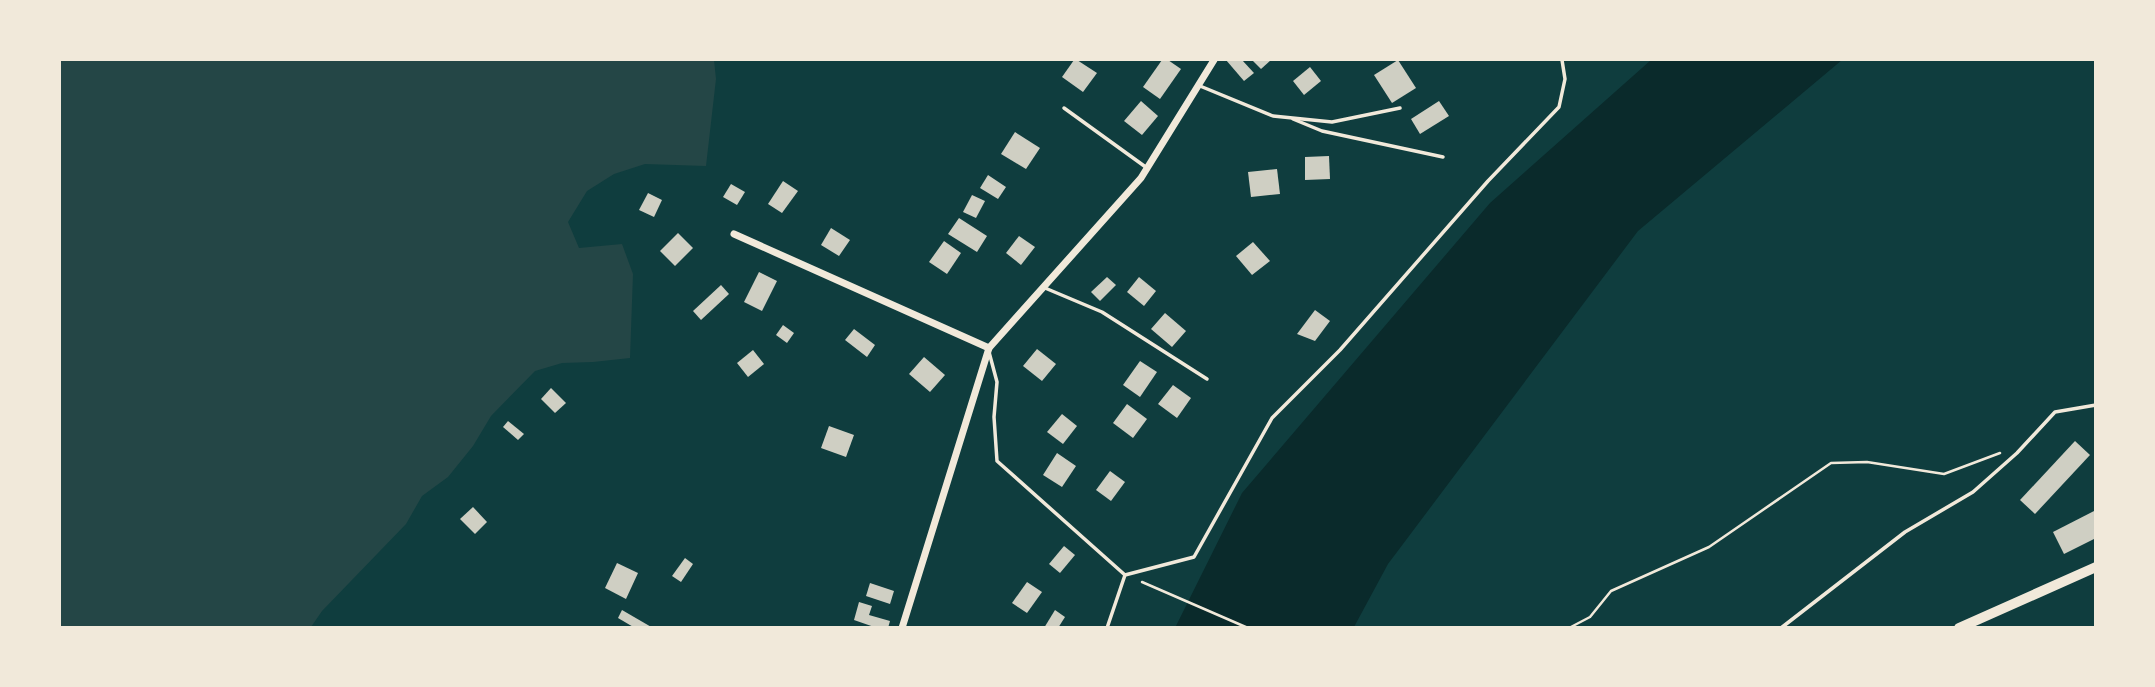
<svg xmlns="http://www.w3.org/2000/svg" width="2155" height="687" viewBox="0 0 2155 687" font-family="Inter,sans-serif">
<rect width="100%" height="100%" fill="#0f3d3e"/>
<polygon fill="#244646" points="60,60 714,60 716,79 706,166 645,164 614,174 587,191 568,222 579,248 622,244 633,274 630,358 593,362 562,363 535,371 491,416 473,446 448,477 422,496 406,524 322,611 311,627 60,628"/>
<polygon fill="#0a2a2b" points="1651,60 1842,60 1638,231 1388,564 1354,627 1175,628 1242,493 1490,203"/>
<g fill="#cfcfc3">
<polygon points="1074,60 1077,60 1097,73 1083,92 1062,77"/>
<polygon points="1162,60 1168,60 1181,69 1160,99 1143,87"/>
<polygon points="1226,60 1242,60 1254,73 1244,81"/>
<polygon points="1252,60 1271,60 1261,69"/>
<polygon points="1398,60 1416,88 1392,103 1374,75"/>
<polygon points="1310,67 1321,81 1304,95 1293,81"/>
<polygon points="1141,101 1158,116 1142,135 1124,121"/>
<polygon points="1439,101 1449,116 1420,134 1411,119"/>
<polygon points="1015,132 1040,148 1026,169 1001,154"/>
<polygon points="1329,156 1330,179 1305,180 1305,157"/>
<polygon points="1277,169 1280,194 1251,197 1248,172"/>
<polygon points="988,175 1006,187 998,199 980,188"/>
<polygon points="783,181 798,191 782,213 768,204"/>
<polygon points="731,184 745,192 737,205 723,197"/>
<polygon points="648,193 662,200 654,217 639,210"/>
<polygon points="972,195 985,201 976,218 963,212"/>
<polygon points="959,218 987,236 977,252 948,234"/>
<polygon points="831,228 850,240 839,256 821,245"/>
<polygon points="678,233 693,248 675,266 660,251"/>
<polygon points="1019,236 1035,247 1021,265 1006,253"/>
<polygon points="944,241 961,253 947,274 929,262"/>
<polygon points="1253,242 1270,261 1252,275 1236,256"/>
<polygon points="759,272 777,281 762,311 744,302"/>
<polygon points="1107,277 1116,285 1100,301 1091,292"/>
<polygon points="1139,277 1156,291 1144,306 1127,292"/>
<polygon points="721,285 729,294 701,320 693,311"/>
<polygon points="1315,310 1330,321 1315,341 1297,334"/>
<polygon points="1165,313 1186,331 1172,347 1151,329"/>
<polygon points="783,325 794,333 787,343 776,335"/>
<polygon points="854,329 875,345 867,357 845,340"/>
<polygon points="1037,349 1056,364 1042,381 1023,366"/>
<polygon points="753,350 764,364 748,377 737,363"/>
<polygon points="924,357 945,375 930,392 909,374"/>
<polygon points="1140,361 1157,372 1140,397 1123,385"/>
<polygon points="1173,385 1191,398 1177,418 1158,404"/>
<polygon points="551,388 566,403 555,413 541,399"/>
<polygon points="1127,404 1147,419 1133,438 1113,423"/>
<polygon points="1062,414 1077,426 1063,444 1047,432"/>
<polygon points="508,421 524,434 518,440 503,427"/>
<polygon points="829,426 854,435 846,457 821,448"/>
<polygon points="2075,441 2090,455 2035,514 2020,500"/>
<polygon points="1057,453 1076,466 1062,487 1043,475"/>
<polygon points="1110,471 1125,482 1111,501 1096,490"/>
<polygon points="473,507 487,522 475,534 460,519"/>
<polygon points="2096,510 2096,538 2064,554 2053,532"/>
<polygon points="1064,546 1075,555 1060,573 1049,564"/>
<polygon points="685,558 693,564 681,582 672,576"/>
<polygon points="617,563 638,573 626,599 605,588"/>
<polygon points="1027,582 1042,592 1027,613 1012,603"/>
<polygon points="870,583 894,591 890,604 866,596"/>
<polygon points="859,602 872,606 869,615 890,621 888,628 877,628 854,620"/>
<polygon points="622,610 653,628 635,628 618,618"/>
<polygon points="1055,610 1065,617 1058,628 1044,628"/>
</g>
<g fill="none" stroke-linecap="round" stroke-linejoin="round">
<g stroke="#f1e9da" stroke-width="2.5">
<polyline points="1142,582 1248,628"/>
<polyline points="1569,628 1590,617 1611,591 1709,547 1831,463 1867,462 1944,474 2000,453"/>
</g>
<g stroke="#f1e9da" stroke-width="3.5">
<polyline points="1200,86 1273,116 1332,122 1400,108"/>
<polyline points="1064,108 1147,168"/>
<polyline points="1293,119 1322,131 1443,157"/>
<polyline points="1045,288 1102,312 1207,379"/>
<polyline points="989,352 997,382 994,417 997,461 1125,575"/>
<polyline points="1107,628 1125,575 1194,557 1272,418 1340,350 1488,181 1559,107 1565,79 1562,60"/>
<polyline points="1781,628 1905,532 1973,492 2017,453 2055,412 2096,405"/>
</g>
<g stroke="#f1e9da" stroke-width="7">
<polyline points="734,234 989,348"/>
<polyline points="902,628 989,348 1141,178 1214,60"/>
</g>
<polyline stroke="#f1e9da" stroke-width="10" points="1959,628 2096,567"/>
</g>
<rect width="2155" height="687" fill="none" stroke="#f1e9da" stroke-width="122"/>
</svg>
